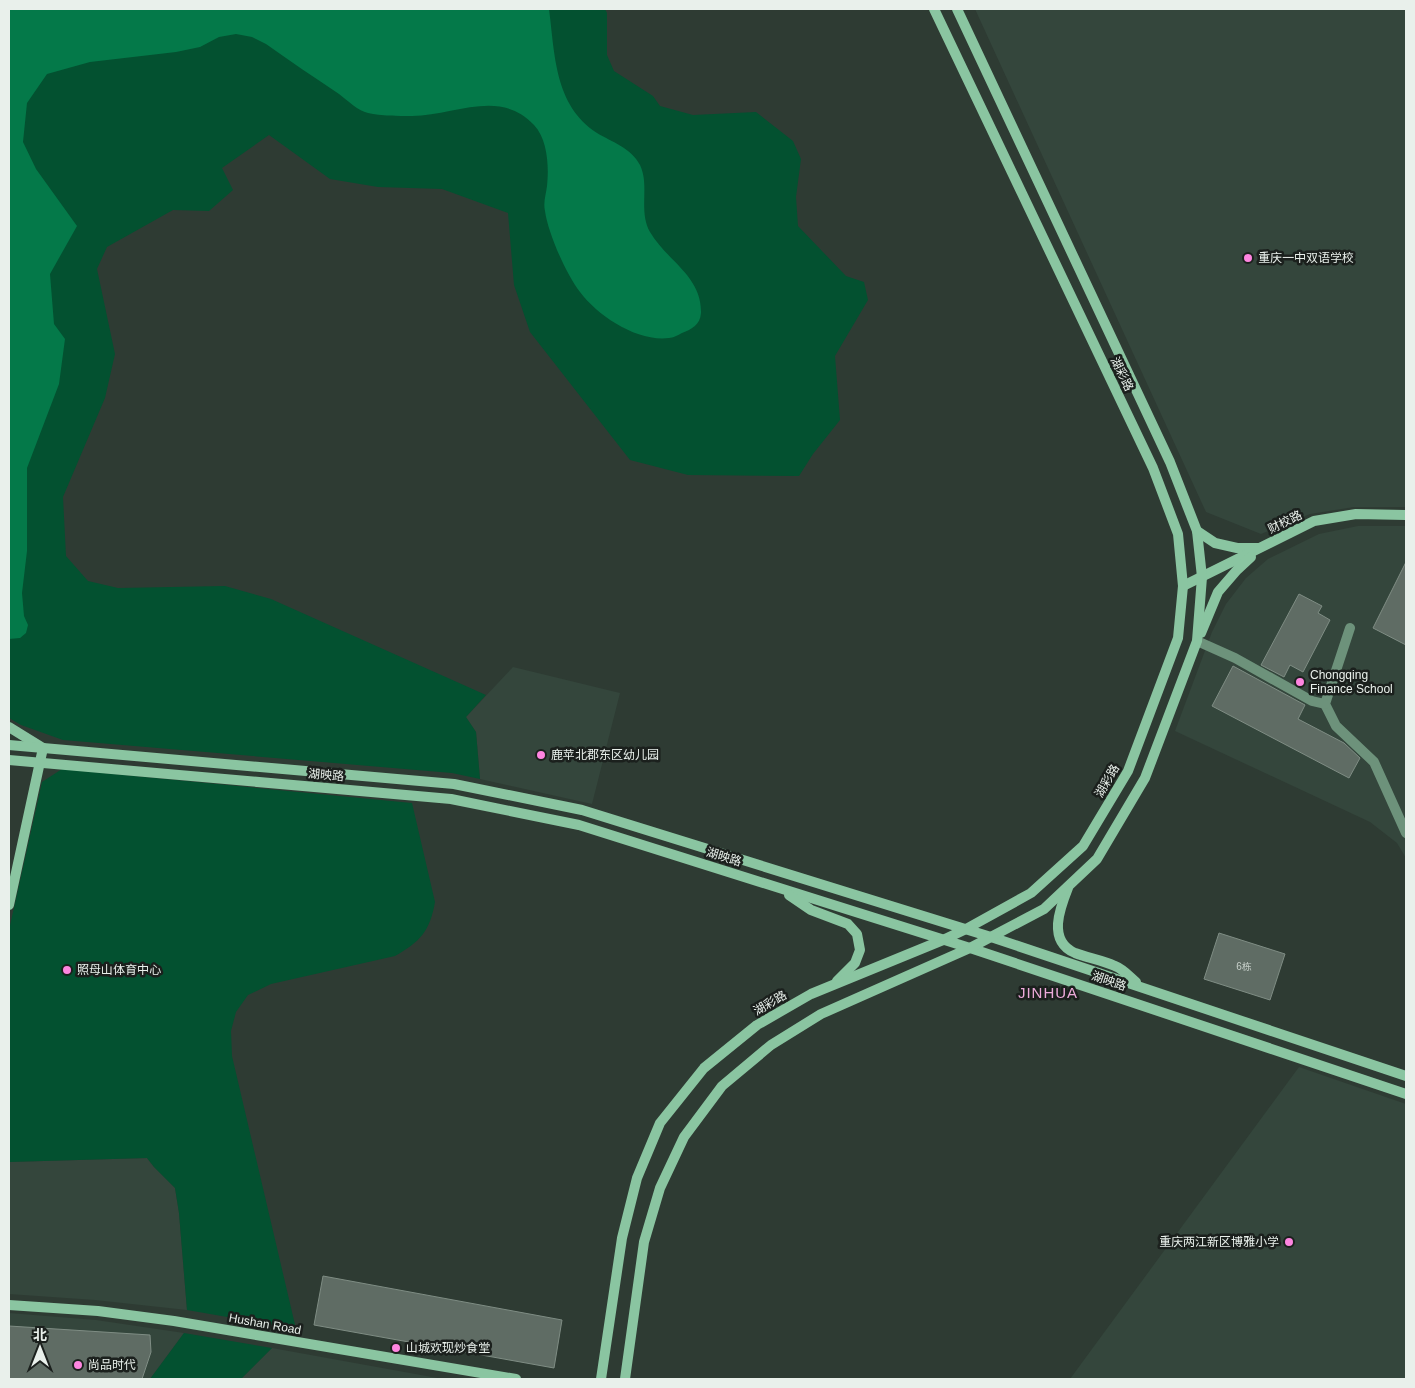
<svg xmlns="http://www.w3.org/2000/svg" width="1415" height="1388" viewBox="0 0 1415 1388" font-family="Arial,'Noto Sans SC',sans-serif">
<rect width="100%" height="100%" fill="#2e3b33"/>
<g fill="#34463c">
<polygon points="975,9 1406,9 1406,507 1354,507 1310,514 1261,534 1206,512"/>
<polygon points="1358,526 1406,526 1406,858 1397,843 1370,822 1175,731 1212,632 1226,604 1246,578 1268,559 1319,534"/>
<polygon points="513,667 620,693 592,804 480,779 476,732 466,717"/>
<polygon points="1299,1067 1406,1104 1406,1379 1070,1379"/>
<polygon points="147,1158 154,1167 175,1188 179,1213 187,1310 95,1300 9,1294 9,1162"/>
<polygon points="9,1313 96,1320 184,1333 150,1379 9,1379"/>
<polygon points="272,1348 443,1379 241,1379"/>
</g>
<g fill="#035130">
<polygon points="9,9 605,9 607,13 607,55 614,71 653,96 660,106 693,115 756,112 793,141 801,159 796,197 798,226 846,276 864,282 868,300 835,356 840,420 813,454 799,476 688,475 630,460 530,332 514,285 508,213 442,189 378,187 330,179 269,135 222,168 233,190 209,211 173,210 107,247 97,269 115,354 105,398 63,497 66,556 88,581 118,588 225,586 271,599 486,695 466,717 476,732 480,779 452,773 63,740 21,725 9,718"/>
<path d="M62 769 412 803 435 902C430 931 420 942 395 956L271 984 248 995 236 1012 231 1031 232 1056 296 1329 187 1310 179 1213 175 1188 154 1167 147 1158 9 1162V930L42 782Z"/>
<polygon points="184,1333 272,1348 241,1379 150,1379"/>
</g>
<path fill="#047949" d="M9 9H549C555 54 554 105 597 133 612 142 631 148 640 165 650 186 638 210 650 232 667 261 702 276 701 313 700 325 692 329 682 333 678 335 673 338 669 338 637 342 598 316 580 292 566 274 548 233 545 211 543 203 546 194 547 186 549 167 548 140 534 125 500 88 454 116 412 116 398 116 381 116 368 113 358 111 347 100 339 94 315 78 290 61 266 44L252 37 236 34 219 37 200 47 176 52 90 62 47 74 27 103 23 142 36 169 77 226 50 274 54 324 65 339 59 384 27 468V551L22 593 24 616 28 625 26 633 20 638 9 639Z"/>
<g fill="#5f6c64" stroke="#7f8d84">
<polygon points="1406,562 1406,645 1373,628"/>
<polygon points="1299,594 1322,606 1318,613 1330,620 1303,672 1290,665 1284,677 1261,665"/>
<polygon points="1233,666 1305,705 1298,719 1344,743 1360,758 1349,778 1212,706"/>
<polygon points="1219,933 1285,954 1270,1000 1204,979"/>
<polygon points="323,1276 562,1320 554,1368 314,1325"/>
<polygon points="9,1326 150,1335 151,1352 142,1379 9,1379"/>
</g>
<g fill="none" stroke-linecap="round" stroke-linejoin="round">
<g stroke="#6d927b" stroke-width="10">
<polyline points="1350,628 1325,704 1336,726 1374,762 1406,833"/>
<polyline points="1197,641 1235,658 1312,701 1325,704"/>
</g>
<g stroke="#8ac5a1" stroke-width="10">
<polyline points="1197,531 1215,543 1237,548 1258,548"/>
<polyline points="1183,586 1314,521 1356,514 1406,515"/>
<polyline points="1201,633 1218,592 1237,570 1251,557"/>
<polyline points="9,727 43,748 9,905"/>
<polyline points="9,745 454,784 582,810 991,937 1406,1076"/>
<polyline points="9,760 451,799 579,825 970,948 1406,1094"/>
<path d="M1068 888C1060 908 1047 941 1075 953 1088 958 1102 960 1115 966 1123 969 1130 977 1136 982"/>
<polyline points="789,895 811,910 848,924 857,934 860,950 855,963 837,981"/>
<polyline points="9,1305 98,1311 174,1321 516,1379"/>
<polyline points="601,1379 622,1238 637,1178 660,1123 704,1068 757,1025 811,994 943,940 966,929 1031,893 1083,846 1128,771 1178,638 1183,586 1178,534 1153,468 934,9"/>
<polyline points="625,1379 644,1242 660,1188 684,1137 722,1086 771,1045 821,1014 970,948 1044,909 1097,859 1145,778 1197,641 1202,577 1197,531 1170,462 957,9"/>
</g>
</g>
<g fill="#fe85e0" stroke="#1b201d" stroke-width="2">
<circle cx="1248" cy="258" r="5"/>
<circle cx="1300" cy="682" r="5"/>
<circle cx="541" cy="755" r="5"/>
<circle cx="67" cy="970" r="5"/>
<circle cx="1289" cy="1242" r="5"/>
<circle cx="396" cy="1348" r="5"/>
<circle cx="78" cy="1365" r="5"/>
</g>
<g text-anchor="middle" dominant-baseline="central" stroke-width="5" stroke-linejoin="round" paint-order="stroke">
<g font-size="10" fill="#c6cfc9">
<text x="1244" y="966">6栋</text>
</g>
<g font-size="12" fill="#e9f0eb" stroke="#1b201d" text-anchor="start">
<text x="1258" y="258">重庆一中双语学校</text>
<text x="1310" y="675">Chongqing<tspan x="1310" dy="14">Finance School</tspan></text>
<text x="551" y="755">鹿苹北郡东区幼儿园</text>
<text x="77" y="970">照母山体育中心</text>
<text x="1279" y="1242" text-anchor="end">重庆两江新区博雅小学</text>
<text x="406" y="1348">山城欢现炒食堂</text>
<text x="88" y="1365">尚品时代</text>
</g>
<g font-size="12" fill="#e9f0eb" stroke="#1b201d">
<text transform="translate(1122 374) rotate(64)">湖彩路</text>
<text transform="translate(1285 522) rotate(-26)">财校路</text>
<text transform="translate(326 775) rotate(5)">湖映路</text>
<text transform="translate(1107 781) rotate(-60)">湖彩路</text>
<text transform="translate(724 857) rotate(17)">湖映路</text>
<text transform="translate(1109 981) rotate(19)">湖映路</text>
<text transform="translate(770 1003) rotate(-30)">湖彩路</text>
<text transform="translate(265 1324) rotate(10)">Hushan Road</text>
</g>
<g font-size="15" letter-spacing="1" fill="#edaada" stroke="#1b201d">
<text x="1048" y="992">JINHUA</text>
</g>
</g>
<rect width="1415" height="1388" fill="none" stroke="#e9f0eb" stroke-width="20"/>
<g transform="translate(40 1348)" stroke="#1b201d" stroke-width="4" paint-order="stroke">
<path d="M0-4L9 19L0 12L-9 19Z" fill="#e9f0eb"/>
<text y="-8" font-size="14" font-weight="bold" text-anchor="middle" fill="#e9f0eb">北</text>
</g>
</svg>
